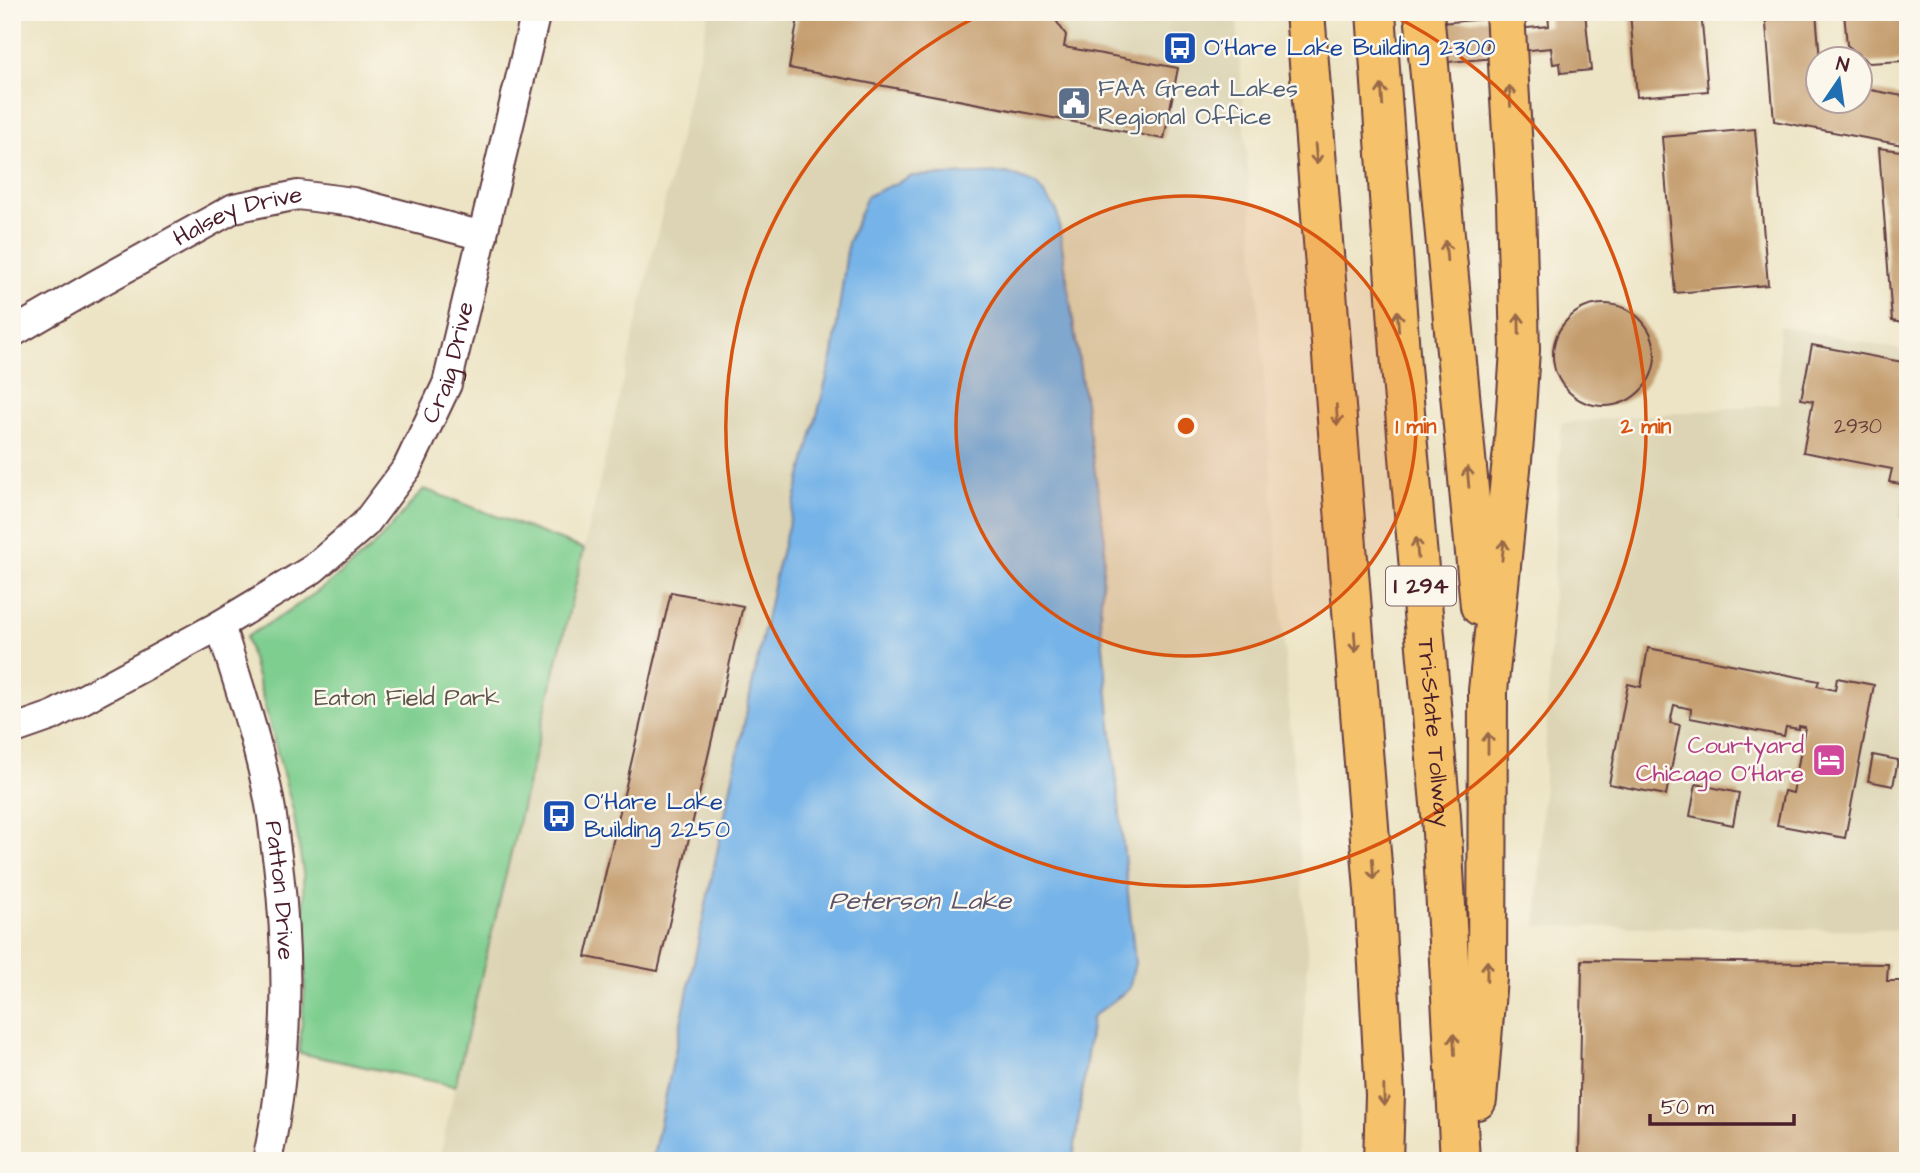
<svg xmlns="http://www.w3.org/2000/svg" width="1920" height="1173" viewBox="0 0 1920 1173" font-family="'Architects Daughter',sans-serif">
<rect width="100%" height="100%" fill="#fbf7ec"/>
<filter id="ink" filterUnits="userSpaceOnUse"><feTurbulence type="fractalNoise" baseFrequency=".0143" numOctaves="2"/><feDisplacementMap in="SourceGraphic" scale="14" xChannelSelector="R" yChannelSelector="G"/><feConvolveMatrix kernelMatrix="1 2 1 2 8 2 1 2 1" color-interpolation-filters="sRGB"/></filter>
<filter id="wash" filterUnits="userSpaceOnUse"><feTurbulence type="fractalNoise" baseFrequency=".00686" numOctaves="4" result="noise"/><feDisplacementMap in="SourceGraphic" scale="28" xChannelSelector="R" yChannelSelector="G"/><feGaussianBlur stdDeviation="1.57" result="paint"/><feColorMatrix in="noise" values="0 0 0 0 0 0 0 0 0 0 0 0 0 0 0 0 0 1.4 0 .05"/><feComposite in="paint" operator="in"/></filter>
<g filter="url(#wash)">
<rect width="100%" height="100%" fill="#ede4c5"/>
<g fill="#dcd4b4">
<polygon points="709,12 1236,12 1308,959 1296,1161 439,1161 455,1086 584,549"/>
<polygon points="1779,326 1908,351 1908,930 1537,926 1561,423 1779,404"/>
</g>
<path fill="#7ece8f" stroke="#64765d" stroke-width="2" d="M424 489 584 549 455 1086 299 1053 305 987 303 872 293 810 246 637C289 612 342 578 377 542 394 525 408 506 424 489Z"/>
<polygon fill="#75b3e8" stroke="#60698a" stroke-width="2" points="1007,173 1036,184 1057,211 1105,540 1100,616 1135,963 1129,989 1092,1017 1073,1161 652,1161 776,572 833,354 848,243 867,196 912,176"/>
<g id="blocks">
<g fill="#c49d6e">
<polygon points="799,12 902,12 913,14 913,12 1050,12 1066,35 1064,47 1178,68 1164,139 789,68"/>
<polygon points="1548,12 1585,12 1591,70 1561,73 1560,63 1553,64 1551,48 1519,51 1519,56 1413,65 1409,26 1516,16 1517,29 1549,26"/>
<polygon points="1630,12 1701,12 1708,91 1637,97"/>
<polygon points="1765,12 1816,12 1820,60 1818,102 1860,102 1860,88 1908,97 1908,146 1774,121"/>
<polygon points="1844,12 1908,12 1908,56 1903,61 1869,63 1847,45"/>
<polygon points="1755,129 1768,285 1675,293 1662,137"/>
<polygon points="1879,148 1908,152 1908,324 1892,321"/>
<circle cx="1604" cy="355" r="51"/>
<polygon points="1812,345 1908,363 1908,519 1900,518 1906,485 1889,482 1892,469 1803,452 1813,401 1801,399"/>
<polygon points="671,592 743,606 658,971 586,957"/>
<polygon points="1648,648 1819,681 1817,686 1835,690 1837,678 1874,685 1845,838 1777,825 1784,791 1793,793 1805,727 1799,726 1799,729 1786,727 1784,736 1690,718 1691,709 1674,705 1670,723 1680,725 1666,795 1609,784 1628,684 1641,687"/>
<polygon points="1873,755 1898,760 1893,786 1868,781"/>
<polygon points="1696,784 1739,793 1733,825 1690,816"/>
<polygon points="1582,960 1888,964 1887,981 1908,981 1908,1161 1579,1161"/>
</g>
</g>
</g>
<g filter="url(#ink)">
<use href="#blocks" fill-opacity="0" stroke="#623d42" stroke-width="2"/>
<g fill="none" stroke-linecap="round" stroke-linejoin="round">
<g stroke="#623d42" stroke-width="32">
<g id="minor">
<path id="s1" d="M12 333 95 285 234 208 298 195 353 202 483 236"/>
<path id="s2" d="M220 625C239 686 260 747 271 810 274 828 275 846 278 863 290 964 289 1062 267 1161"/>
<path id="s3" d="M12 730 52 716 220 625 313 569 365 524 407 468 447 384 536 12"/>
</g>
</g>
<g stroke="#623d42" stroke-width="42">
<g id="highway">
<polyline points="1305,12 1374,890 1385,1095 1383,1161"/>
<path id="s4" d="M1376 12 1401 367 1441 815 1460 1161"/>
<polyline points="1424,12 1480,606"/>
<polyline points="1477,1100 1487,978 1488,691 1514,440 1520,350 1516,203 1505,12"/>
</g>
</g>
<use href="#minor" stroke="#fff" stroke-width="28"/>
<use href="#highway" stroke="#f5c16b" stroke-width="38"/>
</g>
<defs><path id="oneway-shaft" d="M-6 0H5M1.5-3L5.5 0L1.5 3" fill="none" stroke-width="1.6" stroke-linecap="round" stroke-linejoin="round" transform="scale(1.75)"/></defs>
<g stroke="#976848">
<use href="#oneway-shaft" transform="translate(1382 95) rotate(-94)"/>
<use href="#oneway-shaft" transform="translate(1510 96) rotate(-93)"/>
<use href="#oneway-shaft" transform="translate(1316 154) rotate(85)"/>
<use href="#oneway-shaft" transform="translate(1446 251) rotate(-95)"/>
<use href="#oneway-shaft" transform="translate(1398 321) rotate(-94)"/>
<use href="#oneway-shaft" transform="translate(1519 324) rotate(-91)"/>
<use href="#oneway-shaft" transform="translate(1337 415) rotate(86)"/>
<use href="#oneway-shaft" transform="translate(1468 477) rotate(-95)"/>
<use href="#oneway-shaft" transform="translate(1417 548) rotate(-95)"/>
<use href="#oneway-shaft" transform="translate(1503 550) rotate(-84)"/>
<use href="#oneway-shaft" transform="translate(1355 642) rotate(86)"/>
<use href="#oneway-shaft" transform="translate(1488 743) rotate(-90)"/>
<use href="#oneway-shaft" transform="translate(1373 869) rotate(86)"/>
<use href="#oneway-shaft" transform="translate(1487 971) rotate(-89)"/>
<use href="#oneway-shaft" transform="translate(1454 1044) rotate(-93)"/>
<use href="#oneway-shaft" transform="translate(1384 1096) rotate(89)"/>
</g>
</g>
<circle cx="1186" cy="426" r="230" fill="#d8530f" fill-opacity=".12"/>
<g fill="none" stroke="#d8530f" stroke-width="3.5">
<circle cx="1186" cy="426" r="230"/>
<path d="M1388 13A460 460 0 1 1 984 13"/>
</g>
<defs>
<g id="bus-square" transform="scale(1.75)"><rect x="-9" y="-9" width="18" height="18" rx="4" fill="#1a4fb4" stroke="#fbf7ec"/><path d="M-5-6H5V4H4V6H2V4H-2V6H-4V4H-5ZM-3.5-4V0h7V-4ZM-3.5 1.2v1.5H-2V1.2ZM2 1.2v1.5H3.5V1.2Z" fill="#fff"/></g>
<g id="civic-square" transform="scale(1.75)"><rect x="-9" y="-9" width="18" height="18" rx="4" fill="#5c6f8a" stroke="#fbf7ec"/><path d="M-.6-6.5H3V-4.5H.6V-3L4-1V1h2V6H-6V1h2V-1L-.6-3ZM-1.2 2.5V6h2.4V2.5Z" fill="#fff"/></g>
<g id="hotel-square" transform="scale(1.75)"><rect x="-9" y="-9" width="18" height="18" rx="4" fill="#d1479c" stroke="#fbf7ec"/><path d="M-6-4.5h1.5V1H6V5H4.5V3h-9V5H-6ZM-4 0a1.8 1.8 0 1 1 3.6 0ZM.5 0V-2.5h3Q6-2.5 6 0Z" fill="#fff"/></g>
</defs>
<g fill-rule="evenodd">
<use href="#bus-square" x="1180" y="48"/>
<use href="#civic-square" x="1074" y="103"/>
<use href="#hotel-square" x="1829" y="760"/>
<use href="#bus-square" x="559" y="816"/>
</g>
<g text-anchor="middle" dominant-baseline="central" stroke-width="5" stroke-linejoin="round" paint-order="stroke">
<g font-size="21" fill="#683e3c">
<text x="1858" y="426">2930</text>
</g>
<rect fill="#fbf7ec" stroke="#7f6065" stroke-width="2" x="1386" y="566.5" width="70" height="39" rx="5"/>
<g font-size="23" font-weight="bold" fill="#4a1f2b">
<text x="1421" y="586">I 294</text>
</g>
<g font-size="24" fill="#164399" stroke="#fbf7ec" text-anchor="start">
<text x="1204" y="48">O'Hare Lake Building 2300</text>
<text x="584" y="802">O'Hare Lake<tspan x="584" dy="28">Building 2250</tspan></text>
</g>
<g font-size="24" fill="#4e5e75" stroke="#fbf7ec" text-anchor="start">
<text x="1098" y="89">FAA Great Lakes<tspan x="1098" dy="28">Regional Office</tspan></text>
</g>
<g font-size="24" fill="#4a1f2b" stroke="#fbf7ec">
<text stroke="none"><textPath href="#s1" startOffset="256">Halsey Drive</textPath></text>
<text stroke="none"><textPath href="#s3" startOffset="595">Craig Drive</textPath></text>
<text stroke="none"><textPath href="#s4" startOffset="723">Tri-State Tollway</textPath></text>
<text stroke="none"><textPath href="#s2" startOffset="273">Patton Drive</textPath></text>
</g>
<g font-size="24" fill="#5a5449" stroke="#fbf7ec">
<text x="407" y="698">Eaton Field Park</text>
</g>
<g font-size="24" fill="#b23c85" stroke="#fbf7ec" text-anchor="end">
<text x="1804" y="746">Courtyard<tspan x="1804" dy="28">Chicago O'Hare</tspan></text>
</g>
<g font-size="26" font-style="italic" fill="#59536d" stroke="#fbf7ec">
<text x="920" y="901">Peterson Lake</text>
</g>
</g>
<circle cx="1186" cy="426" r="10" fill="#d8530f" stroke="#fbf7ec" stroke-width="3.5"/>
<g font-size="21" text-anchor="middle" font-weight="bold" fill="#d8530f" stroke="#fbf7ec" stroke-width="5" stroke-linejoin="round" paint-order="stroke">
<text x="1416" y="433">1 min</text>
<text x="1646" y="433">2 min</text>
</g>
<rect width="1920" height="1173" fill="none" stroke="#fbf7ec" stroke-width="42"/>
<g transform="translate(1839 80) rotate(13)"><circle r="33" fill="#fbf7ec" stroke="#b4a19f" stroke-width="2"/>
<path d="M0-5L12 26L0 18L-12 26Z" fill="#1f6fb2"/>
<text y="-10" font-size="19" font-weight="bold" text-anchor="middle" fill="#4a1f2b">N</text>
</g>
<path d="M1650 1114v10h144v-10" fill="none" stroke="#4a1f2b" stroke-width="3.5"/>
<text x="1661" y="1114" font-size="21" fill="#4a1f2b" stroke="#fbf7ec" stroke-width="5" paint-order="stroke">50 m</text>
</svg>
